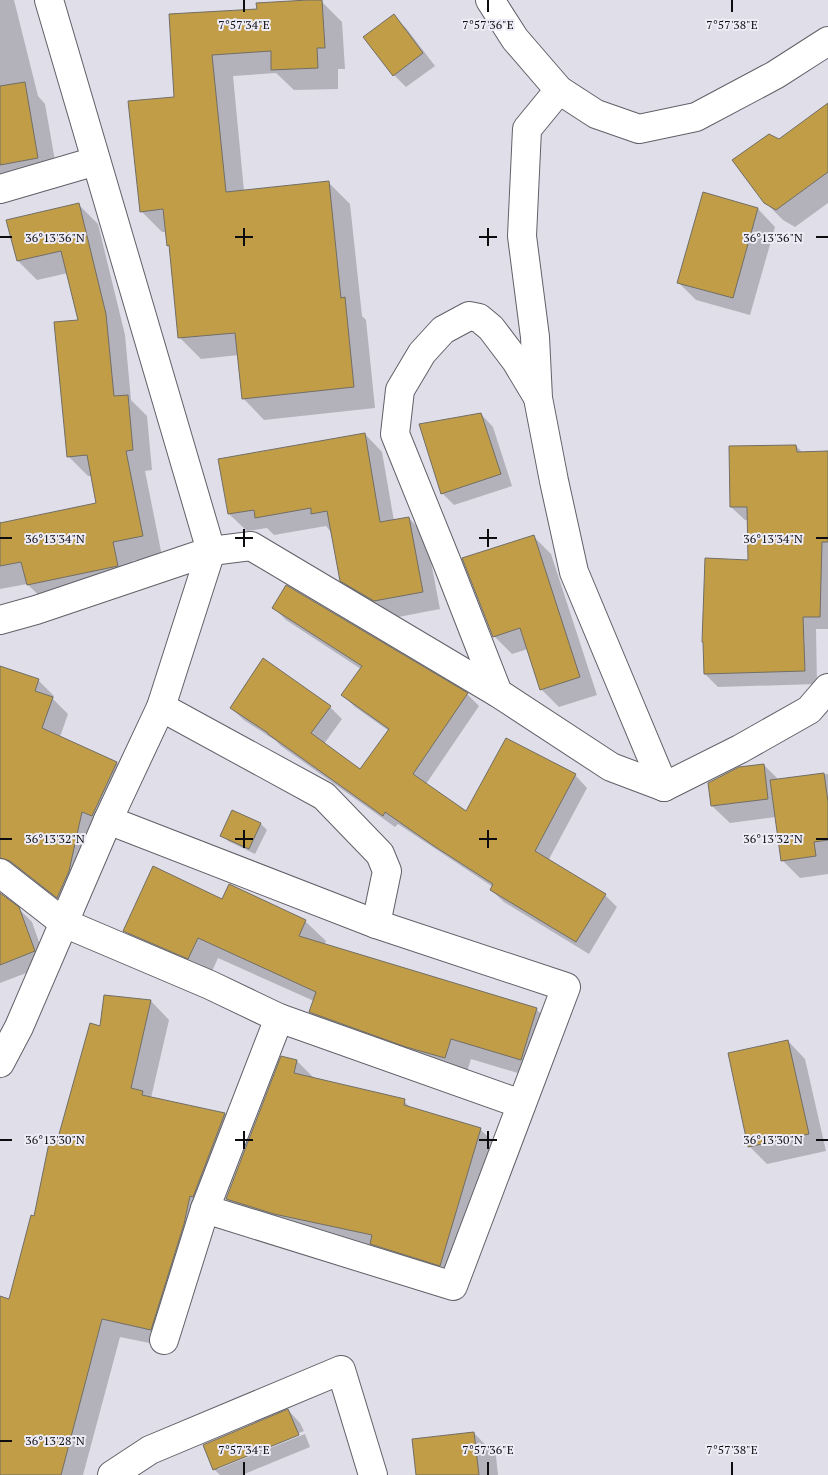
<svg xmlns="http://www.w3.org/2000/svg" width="828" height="1475" viewBox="0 0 828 1475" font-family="'PT Serif',serif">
<rect width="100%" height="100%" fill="#e0dfe9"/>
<g fill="#0003">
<polygon points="0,0 14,0 38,96 45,104 58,178 0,188"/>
<polygon points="321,1 342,22 345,69 338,69 338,89 294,90 276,73 233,76 244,191 329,183 350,204 362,316 366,320 375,408 264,420 243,398 239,355 201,359 180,338 170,248 168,245 166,232 162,232 141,211 175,98 170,16 258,10"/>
<polygon points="393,16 406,28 435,66 406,87 394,75"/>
<polygon points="828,113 828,203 795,227 783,220 765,202 779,140"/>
<polygon points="78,204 98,224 125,335 131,400 147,416 152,470 145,471 162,556 132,561 137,585 48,604 27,584 0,589 0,521 2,524 97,504 92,476 88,476 68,456 79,321 68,273 37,280 18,261"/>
<polygon points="758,209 775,227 750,315 696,300 678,282"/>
<polygon points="481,414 493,427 512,486 454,505 442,493"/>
<polygon points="365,434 382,452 394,521 409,518 426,536 440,609 393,618 359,598 341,580 332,531 330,531 326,526 274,535 267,528 247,531 229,514"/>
<polygon points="796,446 803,453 828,452 828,629 816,629 817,684 718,687 705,674 749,561 748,520 745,520 731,507"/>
<polygon points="533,536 551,554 597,695 559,707 541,689 528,649 512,654 494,636"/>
<polygon points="274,608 467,694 479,706 426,784 467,812 575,775 587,788 548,861 605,895 617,907 589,954 504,902 491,890 493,887 398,824 395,827 281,746 276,741 244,720 231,708 330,707 342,719 324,744 360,770 389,731 355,707 343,695 361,669 286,620"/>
<polygon points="0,668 38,680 54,696 53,699 68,714 60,737 117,763 133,779 74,913 26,876 18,873 0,872"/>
<polygon points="764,765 779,780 828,774 828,874 800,878 782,860 776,817 730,823 712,806"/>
<polygon points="233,811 261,824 267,830 255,854 228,841 222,835"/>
<polygon points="0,894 18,908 32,922 47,965 0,983"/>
<polygon points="223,900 305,921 326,941 324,945 536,1009 556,1029 541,1080 471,1059 465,1078 331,1032 311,1012 314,1001 218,958 209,978 145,951 125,931"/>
<polygon points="151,1001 169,1020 151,1098 225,1114 243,1133 169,1347 120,1337 83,1475 0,1475 0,1299 10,1300 57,1146 101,1027"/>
<polygon points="788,1041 805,1059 826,1151 767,1164 749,1146"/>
<polygon points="282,1058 297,1061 315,1079 404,1101 413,1110 480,1129 498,1147 458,1282 245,1216 227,1199"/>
<polygon points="288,1410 300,1423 304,1431 218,1466 218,1469 305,1434 310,1447 242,1475 220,1475 214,1469"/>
<polygon points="474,1433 496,1456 498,1475 417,1475"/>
</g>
<g fill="#c29d47" stroke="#716e66">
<polygon points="308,0 322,0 325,48 317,48 318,68 271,70 271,51 212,55 226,192 329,181 341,298 345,297 354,387 242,399 235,333 178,338 169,245 167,246 163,209 140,212 128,101 174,97 169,14 257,9 256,3"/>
<polygon points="394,14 423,53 393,76 363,37"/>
<polygon points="25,82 38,158 0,165 0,86"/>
<polygon points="828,103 828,172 776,210 764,203 732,160 769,134 779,139"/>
<polygon points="703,192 758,208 733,298 677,283"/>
<polygon points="79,203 106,314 114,396 128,395 133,450 126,451 143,536 113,542 118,566 27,585 21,562 0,566 0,523 96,503 87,455 67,457 54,322 78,320 61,251 17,261 6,220"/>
<polygon points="481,413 501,474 441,494 419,424"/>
<polygon points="365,433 380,522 409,517 423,592 374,601 340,581 327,511 311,514 311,508 255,518 254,510 228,514 218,459"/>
<polygon points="796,445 797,452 828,451 828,542 822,542 820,617 803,617 805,671 704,674 703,642 702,642 705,558 748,560 747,507 730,507 729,446"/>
<polygon points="534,535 580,677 540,690 520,628 493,637 462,558"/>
<polygon points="286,585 468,693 413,774 466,811 506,738 576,774 535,851 606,894 576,942 490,890 493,884 434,846 385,812 383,816 268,734 268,733 230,708 263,658 331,706 311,733 360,769 389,729 341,695 362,666 272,608"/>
<polygon points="0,666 39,679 35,691 53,697 42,728 117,762 92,816 82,812 69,871 57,898 10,861 0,858"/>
<polygon points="764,764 768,799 711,806 708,783 739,767"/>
<polygon points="824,773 828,802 828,840 814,842 816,856 781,861 770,780"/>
<polygon points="232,810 261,823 249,849 220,836"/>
<polygon points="153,866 222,899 229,884 306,920 299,936 537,1008 521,1060 451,1039 445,1058 406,1047 309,1012 316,992 198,938 188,959 123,931"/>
<polygon points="0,893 19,907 35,951 0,965"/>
<polygon points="104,995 151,1000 131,1088 143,1091 142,1095 225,1113 193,1197 190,1196 184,1224 151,1330 102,1319 61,1475 0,1475 0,1296 9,1299 31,1215 34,1216 49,1143 56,1145 90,1023 100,1026"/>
<polygon points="788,1040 809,1134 748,1147 728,1053"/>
<polygon points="281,1056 297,1060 294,1073 405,1099 404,1105 481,1128 440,1266 370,1244 372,1235 274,1214 226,1199"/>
<polygon points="288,1409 299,1435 213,1470 203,1445"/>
<polygon points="474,1432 479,1475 416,1475 412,1439"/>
</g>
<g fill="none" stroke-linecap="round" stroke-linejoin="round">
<g stroke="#616068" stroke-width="30">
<g id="street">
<polyline points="559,90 527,129 522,236 535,337 538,398 554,481 574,572 664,787 740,749 809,710 828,688"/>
<polyline points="0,189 96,161"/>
<polyline points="0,620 36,610 211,551 251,546 498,693 611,767 664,787"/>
<polyline points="498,693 448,565 395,434 400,390 422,353 443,330 469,316 479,318 491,328 516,361 537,396"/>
<polyline points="161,707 324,796 380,854 387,871 376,924"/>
<polyline points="0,873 64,923 210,985 279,1018 205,1209 453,1286 566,987 376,924 108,820"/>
<polyline points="279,1018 521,1104"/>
<polyline points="0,1063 19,1027 108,820 161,707 211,551 49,0"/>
<polyline points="164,1340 205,1209"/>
<polyline points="112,1475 150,1450 341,1370 373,1475"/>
</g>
</g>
<g stroke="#616068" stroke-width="30">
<polyline id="primary" points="490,0 515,39 559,90 596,114 639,129 696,117 775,75 828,41"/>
</g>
<use href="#street" stroke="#fff" stroke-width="28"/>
<use href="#primary" stroke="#fff" stroke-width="28"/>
</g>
<path fill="none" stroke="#0d0d10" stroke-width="2" d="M244 0V12M488 0V12M732 0V12M244 228V246M488 228V246M0 237H12M235 237H253M479 237H497M816 237H828M244 529V547M488 529V547M0 538H12M235 538H253M479 538H497M816 538H828M244 830V848M488 830V848M0 839H12M235 839H253M479 839H497M816 839H828M244 1131V1149M488 1131V1149M0 1140H12M235 1140H253M479 1140H497M816 1140H828M0 1441H12M244 1462V1475M488 1462V1475M732 1462V1475"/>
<g font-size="12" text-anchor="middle" fill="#0d0d10" stroke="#edecf6" stroke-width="4" stroke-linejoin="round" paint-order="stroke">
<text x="244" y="29">7°57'34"E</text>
<text x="488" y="29">7°57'36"E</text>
<text x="732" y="29">7°57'38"E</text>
<text x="55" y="242">36°13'36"N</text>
<text x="773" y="242">36°13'36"N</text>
<text x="55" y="543">36°13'34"N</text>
<text x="773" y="543">36°13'34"N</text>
<text x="55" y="843">36°13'32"N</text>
<text x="773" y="843">36°13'32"N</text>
<text x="55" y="1144">36°13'30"N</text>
<text x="773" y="1144">36°13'30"N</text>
<text x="55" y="1445">36°13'28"N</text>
<text x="244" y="1454">7°57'34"E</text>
<text x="488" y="1454">7°57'36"E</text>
<text x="732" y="1454">7°57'38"E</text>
</g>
</svg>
